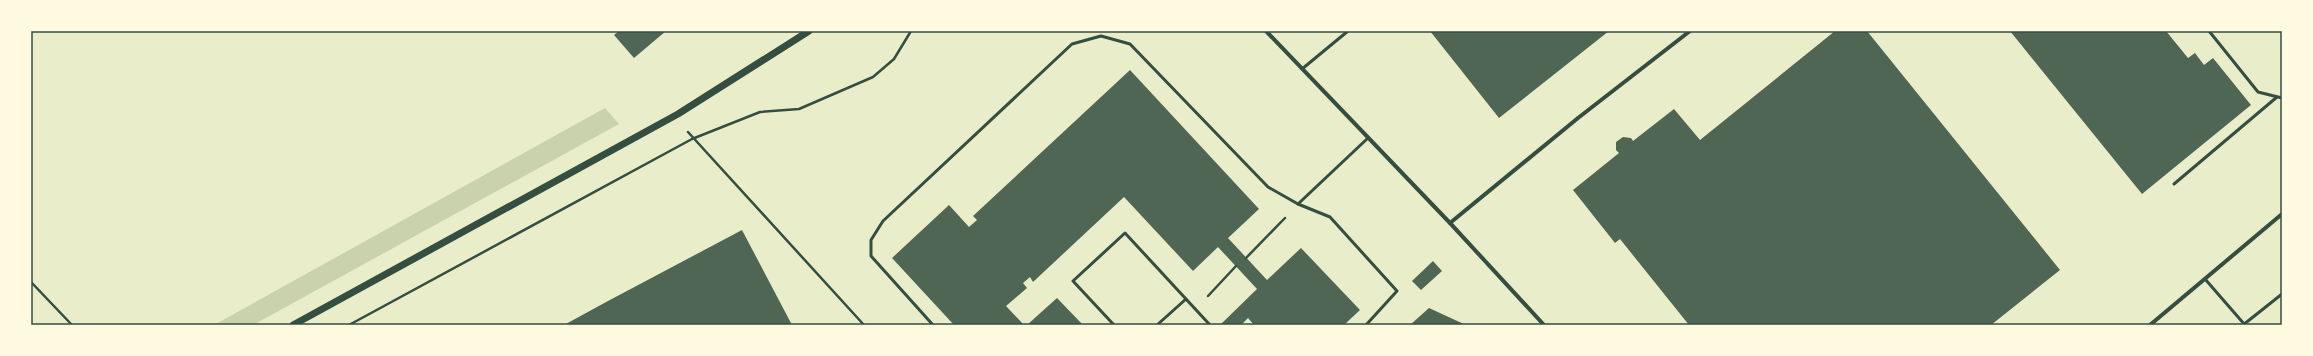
<svg xmlns="http://www.w3.org/2000/svg" width="2313" height="356" viewBox="0 0 2313 356" font-family="'Public Sans',sans-serif">
<rect width="100%" height="100%" fill="#e9edc9"/>
<polygon fill="#cad2ad" points="605,108 619,124 253,325 214,325"/>
<g fill="#4f6655">
<polygon points="619,31 666,31 634,58 614,35"/>
<polygon points="1430,31 1609,31 1499,118"/>
<polygon points="1835,31 1867,31 2060,270 1991,325 1689,325 1620,239 1615,243 1573,190 1619,153 1616,150 1616,142 1623,137 1631,138 1633,141 1674,109 1700,140"/>
<polygon points="2010,31 2166,31 2188,58 2195,53 2204,65 2213,58 2251,105 2142,194"/>
<polygon points="1130,70 1259,209 1228,238 1267,280 1301,248 1360,310 1344,325 1254,325 1248,318 1241,325 1220,325 1257,289 1218,247 1193,271 1124,197 1033,282 1030,277 1023,283 1027,288 1006,306 1024,325 954,325 892,258 949,205 969,227 977,220 973,216"/>
<polygon points="742,230 792,325 564,325 608,301"/>
<polygon points="1433,261 1442,271 1421,290 1412,281"/>
<polygon points="1057,298 1083,325 1027,325"/>
<polygon points="1429,308 1466,325 1410,325"/>
</g>
<g fill="none" stroke-linecap="round" stroke-linejoin="round">
<g stroke="#344e41" stroke-width="2.5">
<polyline points="688,132 864,325"/>
<polyline points="1246,258 1285,218"/>
<polyline points="31,282 72,325"/>
<polyline points="1208,296 1236,266"/>
<polyline points="349,325 692,139 760,112 799,109 873,77 894,59 911,31"/>
</g>
<g stroke="#344e41" stroke-width="3">
<polyline points="2209,31 2258,92 2282,98"/>
<polyline points="1302,69 1348,31"/>
<polyline points="2174,184 2277,97"/>
<polyline points="1298,204 1330,217 1397,291 1366,325"/>
<polyline points="2205,279 2245,325"/>
<polyline points="933,325 871,256 871,240 883,221 1072,44 1101,36 1130,44 1268,187 1298,204 1368,138"/>
<polyline points="1114,325 1073,281 1125,233 1210,325"/>
<polyline points="1157,325 1186,299"/>
<polyline points="2243,325 2282,294"/>
</g>
<g stroke="#344e41" stroke-width="4">
<polyline points="1266,31 1450,223 1544,325"/>
<polyline points="1450,223 1578,118 1690,31"/>
<polyline points="2150,325 2282,214"/>
</g>
<polyline stroke="#344e41" stroke-width="7" points="293,325 678,114 809,31"/>
</g>
<rect width="2313" height="356" fill="none" stroke="#fefae0" stroke-width="64"/>
<rect x="32" y="32" width="2249" height="292" fill="none" stroke="#344e41" stroke-width="1.5"/>
</svg>
